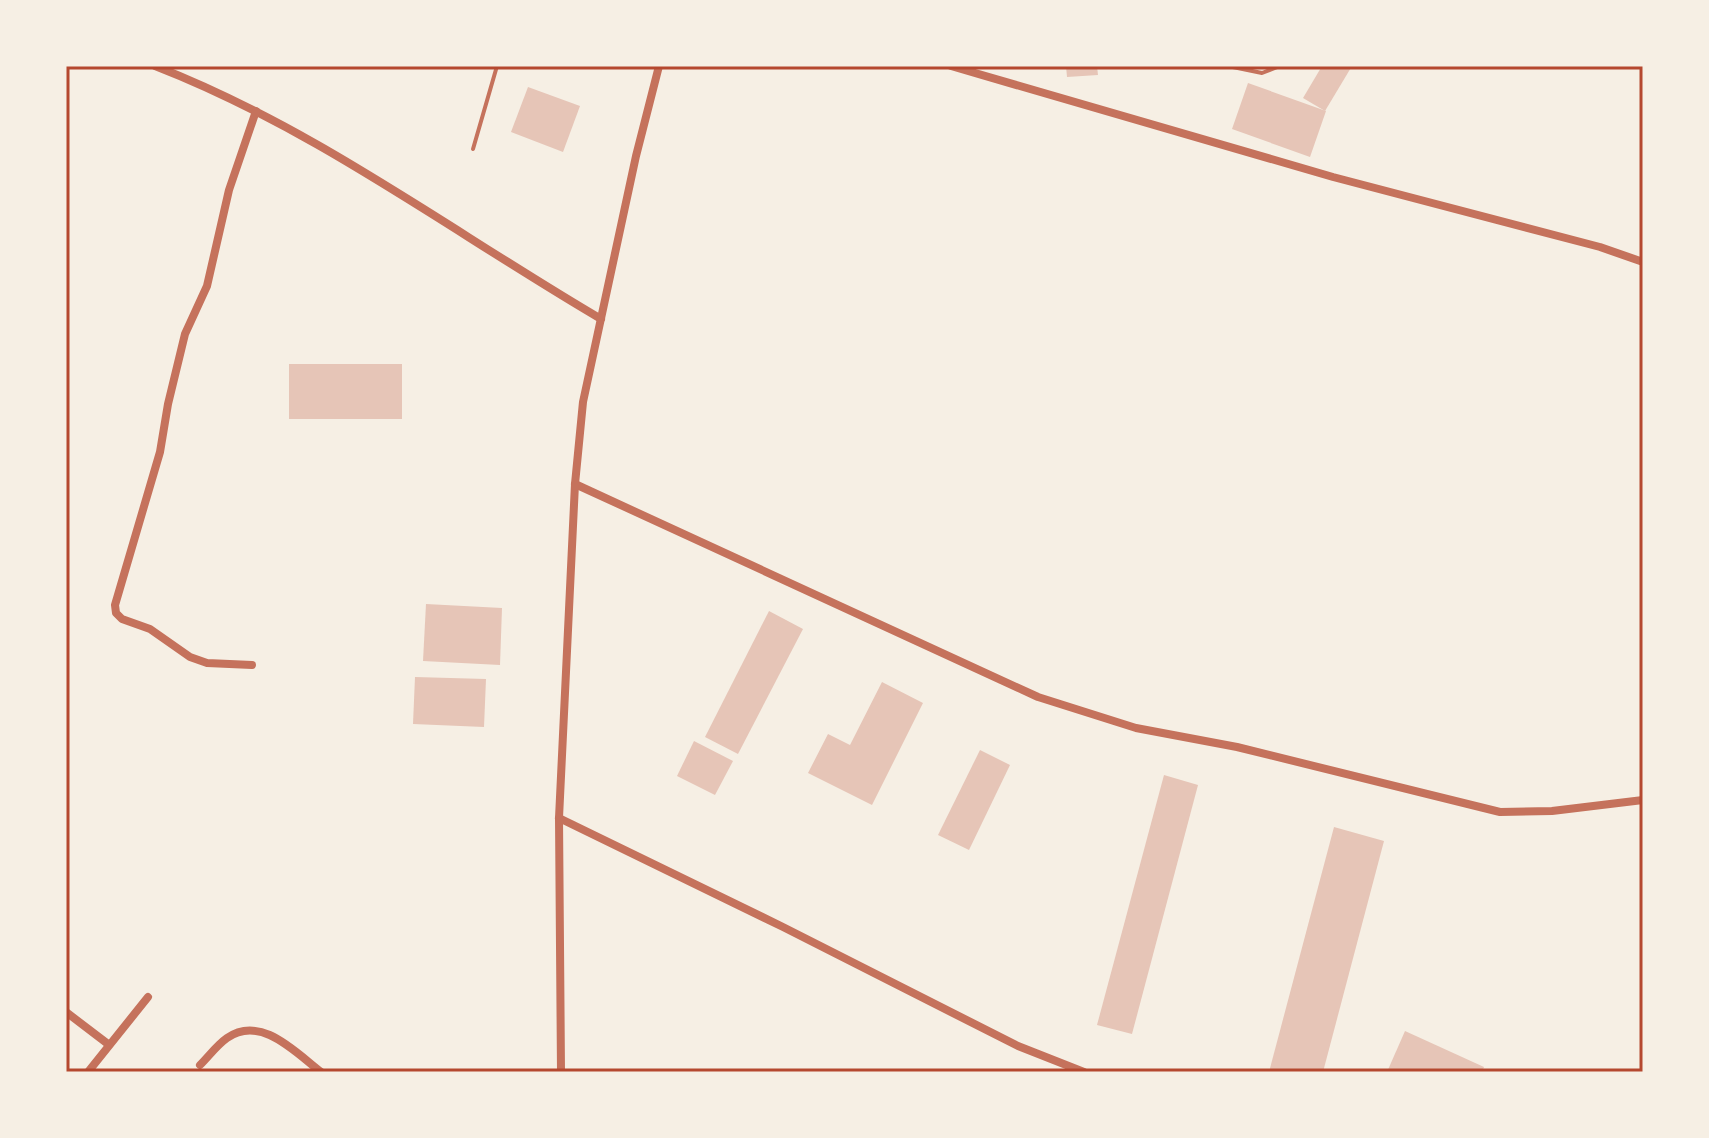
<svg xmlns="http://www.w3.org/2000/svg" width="1709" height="1138" viewBox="0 0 1709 1138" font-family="Roboto,sans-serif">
<rect width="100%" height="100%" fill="#f6efe4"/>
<g fill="#e6c5b7">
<polygon points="1066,66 1097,66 1098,75 1067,77"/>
<polygon points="1322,66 1352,66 1325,111 1303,98"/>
<polygon points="1248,83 1326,111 1310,157 1232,129"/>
<polygon points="528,87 580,106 563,152 511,132"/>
<rect x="289" y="364" width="113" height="55"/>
<polygon points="426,604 502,608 500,665 423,661"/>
<polygon points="769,611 803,629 738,754 705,737"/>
<polygon points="415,677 486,679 484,727 413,724"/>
<polygon points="882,682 923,703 872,805 808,773 828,734 850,745"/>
<polygon points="694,741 733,761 715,795 677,776"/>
<polygon points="980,750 1010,765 969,850 938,835"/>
<polygon points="1164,775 1198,785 1132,1034 1097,1025"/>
<polygon points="1334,827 1384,841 1323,1072 1269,1072"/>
<polygon points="1405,1031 1484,1067 1482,1072 1387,1072"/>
</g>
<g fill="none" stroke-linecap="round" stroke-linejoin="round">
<g stroke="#c5725c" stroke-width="4">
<polyline points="1228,66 1262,73 1280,66"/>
<polyline points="473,149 497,66"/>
</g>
<g stroke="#c5725c" stroke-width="8">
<path d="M155 66C315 128 454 233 601 319"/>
<polyline points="951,66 1333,177 1600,247 1643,262"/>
<polyline points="575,484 1038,697 1136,728 1237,747 1500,812 1552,811 1643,800"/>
<polyline points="252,665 207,663 190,657 150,629 122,619 116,613 115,605 160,452 168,404 185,334 207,286 229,190 256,111"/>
<polyline points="559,818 783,927 1018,1046 1084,1072"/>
<polyline points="66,1012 108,1044"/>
<path d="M200 1065C209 1056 217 1045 227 1038 261 1014 296 1053 321 1072"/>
<polyline points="88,1072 148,997"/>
<polyline points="561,1072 559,818 575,484 583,402 636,156 659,66"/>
</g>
</g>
<rect width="1709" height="1138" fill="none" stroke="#f6efe4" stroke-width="136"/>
<rect x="68" y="68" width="1573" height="1002" fill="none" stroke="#b5482f" stroke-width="3"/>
</svg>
